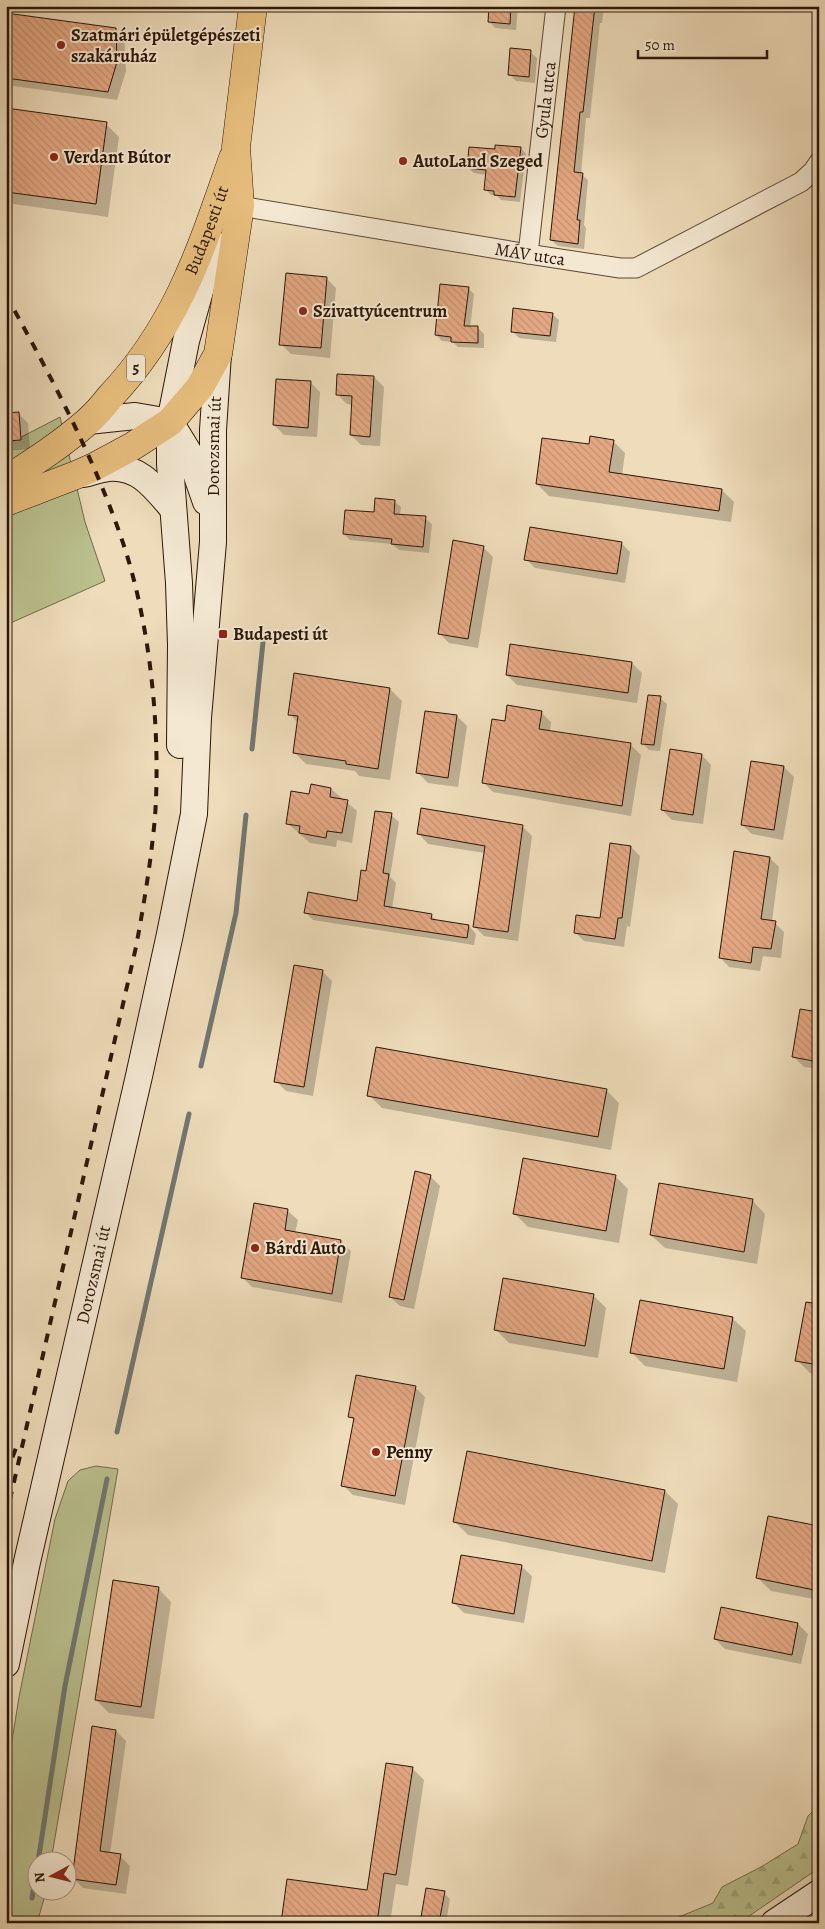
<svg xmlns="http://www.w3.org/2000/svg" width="825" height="1929" viewBox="0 0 825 1929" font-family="Alegreya,serif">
<defs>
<pattern id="forest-firs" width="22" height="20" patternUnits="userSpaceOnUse" patternTransform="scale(1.25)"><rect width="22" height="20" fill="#bac08e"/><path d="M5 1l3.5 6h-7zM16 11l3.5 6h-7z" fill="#a0a479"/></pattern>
<pattern id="building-back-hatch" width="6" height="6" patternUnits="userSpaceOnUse" patternTransform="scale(1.25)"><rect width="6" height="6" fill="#e4a883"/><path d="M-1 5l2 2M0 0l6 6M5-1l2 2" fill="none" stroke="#c49070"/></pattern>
</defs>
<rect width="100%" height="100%" fill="#eedcba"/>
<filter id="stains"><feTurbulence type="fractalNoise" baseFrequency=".004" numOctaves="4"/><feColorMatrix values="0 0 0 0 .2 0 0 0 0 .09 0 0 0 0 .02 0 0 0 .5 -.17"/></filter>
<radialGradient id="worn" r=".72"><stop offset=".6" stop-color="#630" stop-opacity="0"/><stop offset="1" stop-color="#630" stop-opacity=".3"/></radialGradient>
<g fill="#bac08e" stroke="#726b4b">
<polygon points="60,417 85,522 105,581 6,625 6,445"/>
<polygon points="96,1466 118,1469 51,1861 38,1862 38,1892 46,1892 37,1923 6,1923 6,1778 19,1697 55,1519 68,1481 80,1470"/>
</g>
<polygon fill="url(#forest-firs)" stroke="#726b4b" points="819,1805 819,1868 739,1923 669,1923 674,1919 713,1903 722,1887 761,1867 798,1844 808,1816"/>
<g fill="#0003">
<polygon points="490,6 516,6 518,8 516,30 495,28 489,21"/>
<polygon points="576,6 604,6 602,23 600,23 590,118 586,118 581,174 588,180 584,225 586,228 584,249 558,246 551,240"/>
<polygon points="6,14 115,29 124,38 126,71 117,100 6,85"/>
<polygon points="530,52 537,58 535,83 516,81 509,74"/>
<polygon points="6,110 106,124 119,137 108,217 6,203"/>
<polygon points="521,148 526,154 520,202 501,200 497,196 491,195 486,190 487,175 474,173 468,168 496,150"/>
<polygon points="326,278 336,288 330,358 291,354 281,344"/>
<polygon points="468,288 474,294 470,328 478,328 484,334 484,348 458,347 453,342 442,341 436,335"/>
<polygon points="552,314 559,320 556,342 519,338 512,331"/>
<polygon points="339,375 374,377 384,387 380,446 361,445 351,435 353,405 347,404 337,394"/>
<polygon points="310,382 320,392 317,437 284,435 274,425"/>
<polygon points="6,384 10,388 12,414 18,413 28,423 30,449 6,451"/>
<polygon points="613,441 625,453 622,475 722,490 734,502 731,522 549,496 537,484"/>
<polygon points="394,501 401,507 400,515 425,518 432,524 429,553 399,550 392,544 350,540 344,534"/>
<polygon points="621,543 630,552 625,583 535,568 526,559"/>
<polygon points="483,547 493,557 478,648 449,643 439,633"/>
<polygon points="632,663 642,673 637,703 517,685 507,675"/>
<polygon points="390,689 402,701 390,780 359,776 355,771 306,764 294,752 298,723 290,714"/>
<polygon points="660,698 667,704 660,751 649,750 642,743"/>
<polygon points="426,712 457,716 467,726 458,787 428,783 418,773"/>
<polygon points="541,712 551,722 550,732 631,745 641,755 631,816 493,792 483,782 506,723"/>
<polygon points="702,755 711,765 703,824 672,820 662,810"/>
<polygon points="784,767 794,777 783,840 752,834 742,825"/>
<polygon points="331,789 357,811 352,843 337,840 336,847 310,843 287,823 310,795"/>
<polygon points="391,815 399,822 390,877 396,883 392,909 431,915 438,922 469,926 476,934 474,945 313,920 306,913 358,902 367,872"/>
<polygon points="522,826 532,836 518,941 484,936 474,926 485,853 428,844 419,834"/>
<polygon points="631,847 640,856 630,927 627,926 624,947 584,941 575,932 601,920"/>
<polygon points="770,858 779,867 772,922 775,923 784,932 781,958 763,956 760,971 729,967 720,957"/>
<polygon points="322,971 332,981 313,1096 286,1091 276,1081"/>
<polygon points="6,989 12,1002 6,1004"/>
<polygon points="819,1014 819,1069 804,1067 794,1057"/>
<polygon points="606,1090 619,1103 611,1150 382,1108 369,1095"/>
<polygon points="430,1176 440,1186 414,1309 400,1306 390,1297"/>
<polygon points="615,1176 628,1189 619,1243 528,1227 515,1214"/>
<polygon points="752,1200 765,1214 757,1264 665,1248 651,1235"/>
<polygon points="288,1211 298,1220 295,1233 341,1241 351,1251 342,1303 252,1287 242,1277"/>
<polygon points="819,1292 819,1375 810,1373 797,1360 817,1305"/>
<polygon points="593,1295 606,1308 598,1358 509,1343 495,1329"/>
<polygon points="732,1318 746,1331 737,1382 645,1366 632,1353"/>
<polygon points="415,1387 425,1397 405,1505 353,1495 343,1485 355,1421 350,1416"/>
<polygon points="665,1491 678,1504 665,1573 468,1535 455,1522"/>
<polygon points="819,1527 819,1600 771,1591 758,1578"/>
<polygon points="462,1556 522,1567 532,1576 524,1623 464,1613 454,1603"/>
<polygon points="158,1588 171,1602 154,1719 109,1713 96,1700"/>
<polygon points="798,1624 808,1634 801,1664 725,1649 715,1639"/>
<polygon points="116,1731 126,1741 110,1854 120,1856 130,1866 126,1894 83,1888 73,1878"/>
<polygon points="412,1768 424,1780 408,1886 396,1884 390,1923 282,1923 368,1891"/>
<polygon points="444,1893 450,1899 446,1923 421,1923"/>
</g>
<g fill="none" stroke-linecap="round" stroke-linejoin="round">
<g stroke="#717773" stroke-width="5">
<polyline points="252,749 263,642"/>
<polyline points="201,1066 236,913 246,815"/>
<polyline points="117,1432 189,1114"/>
<polyline points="38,1862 65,1686 107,1479"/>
<polyline points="32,1898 38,1863"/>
</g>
</g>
<g fill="url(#building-back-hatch)" stroke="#2b1608">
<polygon points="489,6 511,6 510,24 488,22"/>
<polygon points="575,6 595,6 583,112 580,112 574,172 583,173 577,220 580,220 578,244 550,240"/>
<polygon points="6,13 116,28 117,62 108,92 6,78"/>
<polygon points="510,48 531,50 529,77 508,75"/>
<polygon points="6,108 107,122 96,204 6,192"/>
<polygon points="495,145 521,147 515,197 494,195 494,191 484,190 486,170 467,168 469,147 495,149"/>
<polygon points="286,273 327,277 321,348 279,345"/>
<polygon points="440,284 469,287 464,326 478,326 478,343 451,342 451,337 435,335"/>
<polygon points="513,308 553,313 550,336 511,332"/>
<polygon points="337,374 374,376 370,437 350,435 352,396 336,395"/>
<polygon points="276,379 311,381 308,428 273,425"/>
<polygon points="19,412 21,440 6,441 6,413"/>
<polygon points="590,436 614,440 609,472 722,489 719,511 536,484 542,438 589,444"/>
<polygon points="375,498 395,500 394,514 426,516 423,547 391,544 392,539 343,534 345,510 374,512"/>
<polygon points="530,527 622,542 617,574 524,560"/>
<polygon points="453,540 484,546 468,639 438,634"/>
<polygon points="510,644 632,662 628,693 506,675"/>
<polygon points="294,673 390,688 378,769 346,764 346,761 293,753 298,716 288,715"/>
<polygon points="648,695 661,696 654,745 641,744"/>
<polygon points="507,705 542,711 539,729 631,743 622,806 482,783 492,719 505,721"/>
<polygon points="425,711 457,715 448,778 416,773"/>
<polygon points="670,749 702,754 693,815 661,810"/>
<polygon points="751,761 784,766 774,830 741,825"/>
<polygon points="311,784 331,788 330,797 348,800 342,833 327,831 326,838 299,833 300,826 286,824 291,791 309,794"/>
<polygon points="421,808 523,825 508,932 473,927 485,846 417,834"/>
<polygon points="375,811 392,813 383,873 389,874 384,906 432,914 431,919 469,925 467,938 304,913 308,892 357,901 361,870 366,871"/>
<polygon points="610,843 631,846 622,918 618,918 615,939 574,933 576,915 600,918"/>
<polygon points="734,851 770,857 761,919 776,921 771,949 753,947 751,963 719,958"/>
<polygon points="294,965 323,970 304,1087 274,1082"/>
<polygon points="800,1009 819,1012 819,1062 792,1057"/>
<polygon points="376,1047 607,1089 598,1137 367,1096"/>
<polygon points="523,1158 616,1175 606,1231 513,1214"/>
<polygon points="415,1171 431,1175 404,1300 389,1297"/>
<polygon points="659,1183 753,1199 744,1252 650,1235"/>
<polygon points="254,1203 288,1209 285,1230 341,1240 332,1294 241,1278"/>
<polygon points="503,1278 594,1294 585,1346 494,1330"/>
<polygon points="640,1300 733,1317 724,1369 630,1353"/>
<polygon points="806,1302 819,1304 819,1365 795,1361"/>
<polygon points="356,1375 416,1386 395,1496 341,1486 354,1418 348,1417"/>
<polygon points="467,1451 665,1490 652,1561 453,1522"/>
<polygon points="768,1516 819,1526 819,1591 756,1578"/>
<polygon points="461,1555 522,1565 514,1614 452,1603"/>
<polygon points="113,1580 159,1587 141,1707 95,1700"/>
<polygon points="721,1607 798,1623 792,1655 714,1639"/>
<polygon points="92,1726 116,1730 100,1851 121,1854 116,1885 72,1879"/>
<polygon points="386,1763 413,1767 396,1875 384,1873 377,1923 281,1923 287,1879 367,1890"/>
<polygon points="426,1888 445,1891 439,1923 420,1923"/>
</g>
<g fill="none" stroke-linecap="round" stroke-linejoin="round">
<g stroke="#5c4834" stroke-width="21">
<g id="street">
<path id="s1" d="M240 206 528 254 620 268H636L801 182 813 171 819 162"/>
<path id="s2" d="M528 254 556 6"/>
</g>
</g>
<g stroke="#2b1608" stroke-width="28">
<g id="secondary">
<polyline points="88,421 135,416 170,422 189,453 206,502"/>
<path d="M84 474C92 472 100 469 108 468 139 465 155 488 173 509"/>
<polyline points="180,745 181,645 179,583 170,464 170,422 186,341 203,280 210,239"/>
<path id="s3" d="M6 1664 27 1562 139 1076 170 934 194 814 198 718 213 542V430L218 354"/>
<polyline points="774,1923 819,1893"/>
</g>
</g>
<g stroke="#2b1608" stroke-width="29">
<g id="primary">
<path id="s4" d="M6 480C34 462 62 444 87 422 95 415 103 406 110 397 178 325 201 249 233 158"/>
<polyline points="6,502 76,475 94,467 133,446 170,422 200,387 218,354 240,206 236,147 253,6"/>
</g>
</g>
<use href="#street" stroke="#f4e8d2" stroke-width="19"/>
<use href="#secondary" stroke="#f4e8d2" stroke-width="26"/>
<use href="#primary" stroke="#e7be7d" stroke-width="28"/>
<g stroke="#2b1608" stroke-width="4" stroke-dasharray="9 9" stroke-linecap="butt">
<path d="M6 295C49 373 92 453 121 537 150 620 161 729 155 817 151 861 144 904 136 947L6 1517"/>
<polyline points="6,1474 16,1448"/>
</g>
</g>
<g fill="#8f2418" stroke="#f4e8d2" stroke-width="2">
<circle cx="61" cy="45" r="5"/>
<circle cx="54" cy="157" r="5"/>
<circle cx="403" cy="161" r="5"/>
<circle cx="303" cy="311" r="5"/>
<rect x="218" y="629" width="10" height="10" rx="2.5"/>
<circle cx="255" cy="1248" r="5"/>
<circle cx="376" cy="1452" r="5"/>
</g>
<g text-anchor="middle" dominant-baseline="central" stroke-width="4" stroke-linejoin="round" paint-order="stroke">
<rect fill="#f4e8d2" stroke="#675545" stroke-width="1" x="127" y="354.5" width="18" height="27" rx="4"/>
<g font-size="16" font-weight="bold" fill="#2b1608">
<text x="136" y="368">5</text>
</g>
<g font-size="18" font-weight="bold" fill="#2b1608" stroke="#f4e8d2" text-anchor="start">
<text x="71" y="35">Szatmári épületgépészeti<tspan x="71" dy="21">szakáruház</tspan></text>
<text x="64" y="157">Verdant Bútor</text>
<text x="413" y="161">AutoLand Szeged</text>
<text x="313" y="311">Szivattyúcentrum</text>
<text x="233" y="634">Budapesti út</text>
<text x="265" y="1248">Bárdi Auto</text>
<text x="386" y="1452">Penny</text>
</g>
<g font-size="18" fill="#2b1608" stroke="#f4e8d2">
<text stroke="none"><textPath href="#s2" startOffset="155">Gyula utca</textPath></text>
<text stroke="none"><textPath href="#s4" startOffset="328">Budapesti út</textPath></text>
<text stroke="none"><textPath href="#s1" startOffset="294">MÁV utca</textPath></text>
<text stroke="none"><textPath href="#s3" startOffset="1239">Dorozsmai út</textPath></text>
<text stroke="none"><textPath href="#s3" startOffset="399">Dorozsmai út</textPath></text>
</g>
</g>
<rect width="825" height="1929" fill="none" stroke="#eedcba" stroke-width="25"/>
<rect x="8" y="8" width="810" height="1914" fill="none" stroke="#2b1608" stroke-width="2.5"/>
<rect x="12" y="12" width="800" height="1904" fill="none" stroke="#2b1608"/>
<g transform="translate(52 1876) rotate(263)"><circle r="24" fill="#f4e8d2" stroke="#a49481"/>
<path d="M0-4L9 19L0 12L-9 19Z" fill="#8f2418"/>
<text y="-8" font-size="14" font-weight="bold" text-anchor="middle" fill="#2b1608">N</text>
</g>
<path d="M638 50v8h129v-8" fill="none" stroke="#2b1608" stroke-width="2.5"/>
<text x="645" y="50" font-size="15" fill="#2b1608" stroke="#f4e8d2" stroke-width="4" paint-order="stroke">50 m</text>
<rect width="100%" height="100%" filter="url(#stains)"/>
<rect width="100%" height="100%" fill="url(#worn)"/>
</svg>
